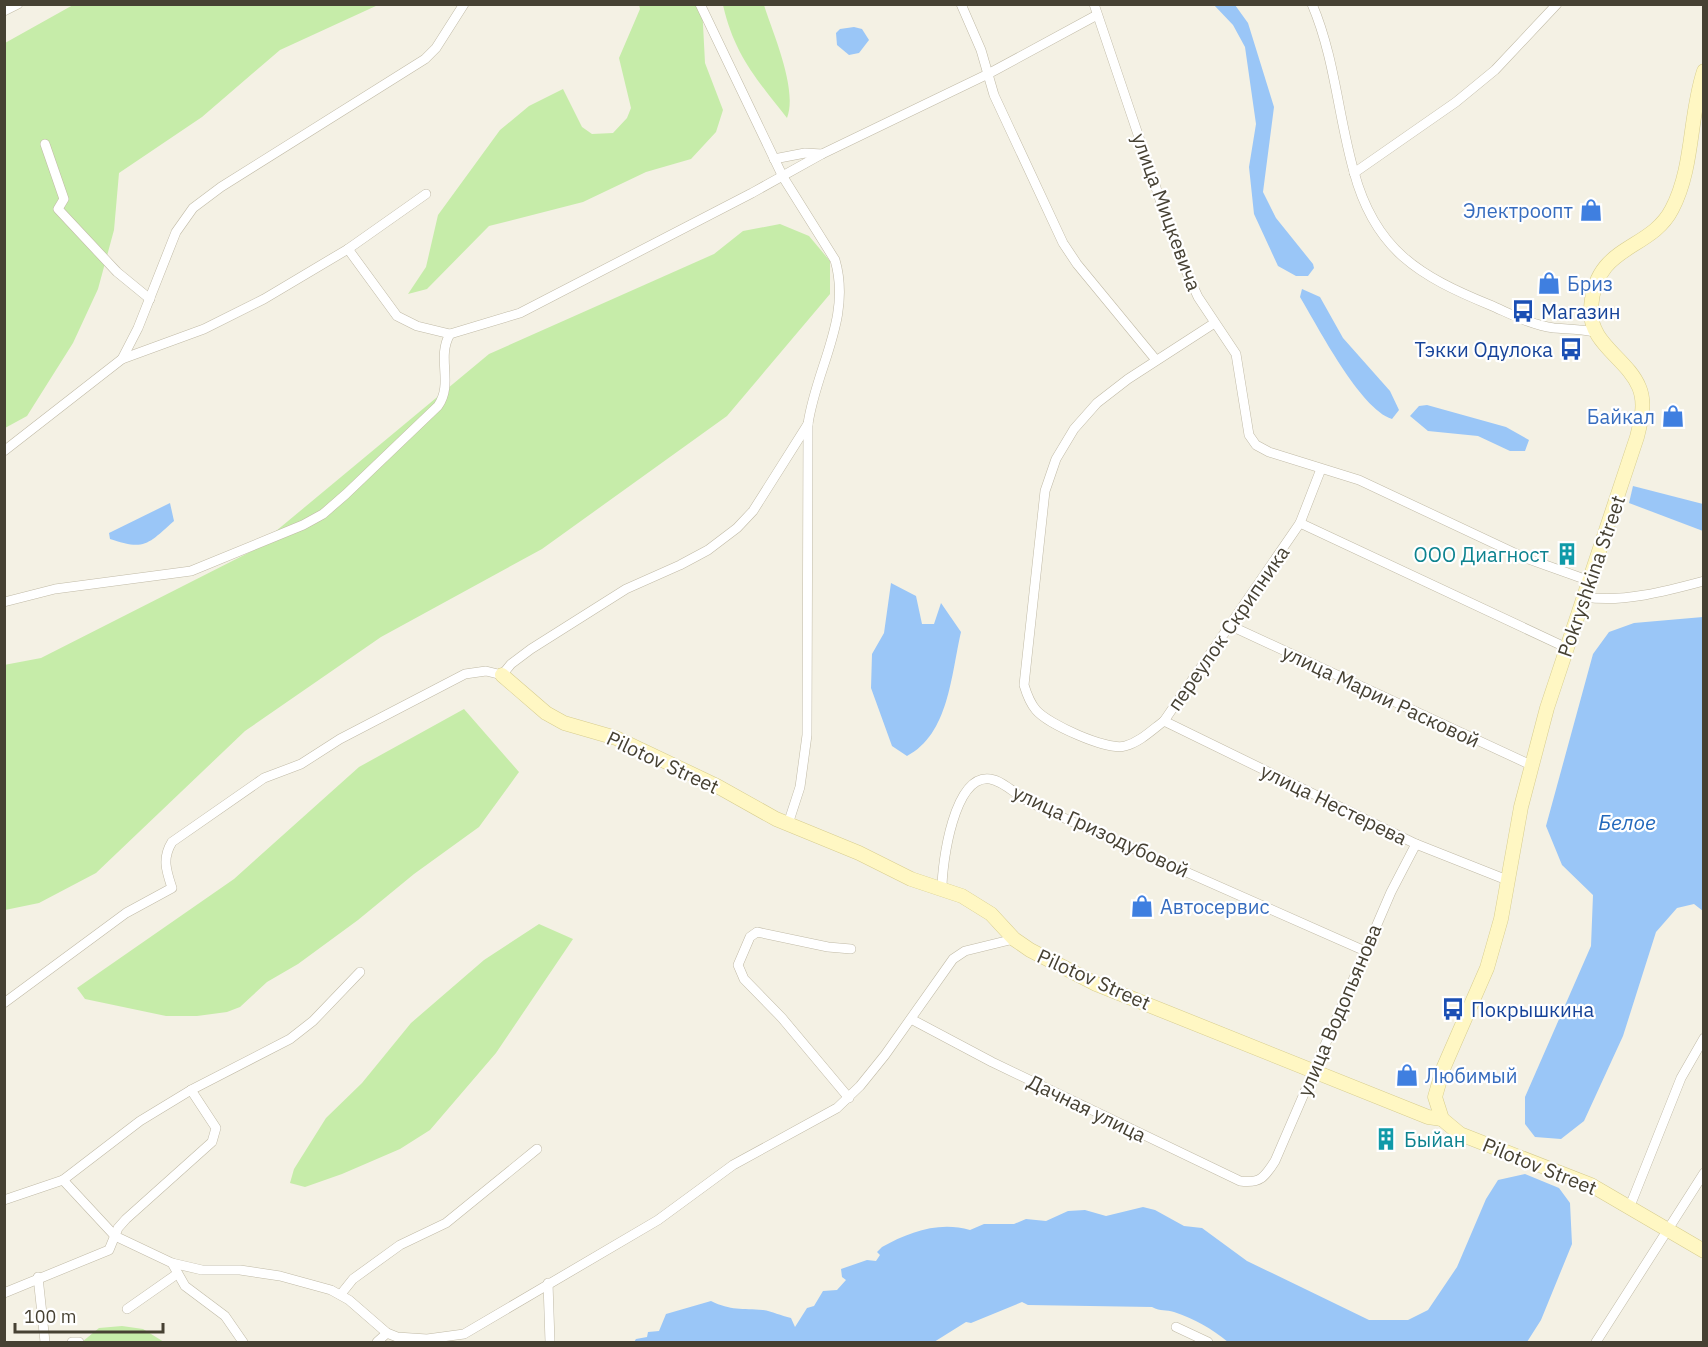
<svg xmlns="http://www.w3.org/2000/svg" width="1708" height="1347" viewBox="0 0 1708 1347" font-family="'IBM Plex Sans',sans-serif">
<rect width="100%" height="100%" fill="#f4f1e4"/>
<g fill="#c6eca9">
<polygon points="73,5 378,5 280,50 202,117 119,173 114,230 98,289 73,343 27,416 5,428 5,43"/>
<polygon points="639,5 702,5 705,63 723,110 716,132 691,159 646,172 583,202 489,226 427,289 408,294 426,267 438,215 500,130 529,106 563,89 582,127 592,134 613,133 627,118 631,108 619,58 640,9"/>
<path d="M723 5H764C773 34 798 89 787 118 757 80 734 54 723 5Z"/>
<polygon points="780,224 809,236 830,261 830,294 727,416 542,549 381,637 245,731 96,873 39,903 5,910 4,665 41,658 252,551 489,354 714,254 743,231"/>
<polygon points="464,709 519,772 479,827 414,874 358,920 298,964 267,982 240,1007 227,1012 197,1016 166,1016 85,999 77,988 234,879 359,767"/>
<polygon points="539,924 573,939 496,1053 430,1130 400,1149 342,1174 305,1187 290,1183 294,1169 326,1118 362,1083 411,1023 484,960"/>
<polygon points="122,1326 143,1329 164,1342 82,1342 99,1328"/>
</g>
<g fill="#9ac6f7">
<polygon points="1214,5 1235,5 1248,23 1274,107 1263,192 1276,218 1313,264 1314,268 1308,276 1296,276 1278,266 1254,214 1249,167 1256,124 1245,47 1233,25"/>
<polygon points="854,27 862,29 869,40 859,53 849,55 837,45 836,33 840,29"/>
<path d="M1302 289 1320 297 1343 338 1390 391 1399 410 1392 419C1360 409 1318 327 1300 297Z"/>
<polygon points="1427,405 1506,427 1529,440 1525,451 1510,451 1478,436 1428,431 1410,416 1419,406"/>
<polygon points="1633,486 1703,504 1703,531 1629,503"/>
<path d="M170 503 174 521C148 544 145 551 110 539L109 533Z"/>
<path d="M891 583 916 596 922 624H934L941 603 961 632C951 675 949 734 907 756L892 746 871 688 872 654 884 633Z"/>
<polygon points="1703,617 1703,911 1694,904 1677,908 1656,932 1623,1036 1584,1121 1561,1139 1535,1137 1525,1124 1525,1097 1591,946 1593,895 1562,865 1546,826 1593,654 1609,632 1634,623"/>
<path d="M1525 1174 1559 1188 1570 1203 1572 1244 1541 1320 1527 1342H1228C1211 1328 1195 1319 1174 1312 1166 1309 1161 1312 1152 1307L1028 1305 1022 1302 971 1323 966 1322 934 1342H634L636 1339 647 1337 648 1332 659 1331 666 1314 711 1301C731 1311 742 1308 763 1310 772 1311 781 1316 791 1318L795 1327 807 1308 814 1306 823 1291 837 1290 846 1280 842 1277 841 1269 867 1260 876 1261 880 1255 877 1252 882 1247C909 1232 939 1221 970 1230L984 1224H1014L1026 1219 1046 1221 1068 1211 1085 1210 1106 1216 1143 1207 1155 1210 1184 1226 1202 1228 1247 1261 1369 1320H1408L1428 1310 1457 1267 1486 1199 1498 1180Z"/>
</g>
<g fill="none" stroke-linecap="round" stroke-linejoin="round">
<g stroke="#c0baa6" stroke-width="10">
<g id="street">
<path d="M700 4 783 177 835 260C852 318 816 368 808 424L807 735 800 787 788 824"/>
<polyline points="961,4 981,50 994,95 1063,243 1077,264 1156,360"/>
<polyline points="1094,4 1178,253 1198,297 1236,354 1249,435 1256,445 1269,452 1359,480 1523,557 1590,581"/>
<path d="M1312 4C1335 58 1338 116 1354 172 1375 250 1419 276 1490 305 1511 314 1531 325 1554 328 1567 329 1581 329 1595 332"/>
<polyline points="4,11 18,4"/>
<polyline points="45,144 64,199 58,209 117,272 150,299"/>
<polyline points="774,159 805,153 822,154"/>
<polyline points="1354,173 1456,102 1495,70 1557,4"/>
<polyline points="348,249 397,316 417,326 450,334 520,313 752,193 822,154 988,74 1097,15"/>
<path d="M1213 324 1128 379 1097 403 1074 429 1056 459 1045 491 1024 685C1027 695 1030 703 1036 710 1048 724 1107 751 1125 746 1140 742 1152 730 1164 721L1300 523 1321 469"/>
<polyline points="122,359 138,328 176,232 193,208 221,187 425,59 436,48 464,4"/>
<polyline points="4,451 122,359 204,329 264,299 348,249 426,194"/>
<polyline points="1300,523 1567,648"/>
<path d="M1585 597C1622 603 1667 591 1704 581"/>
<path d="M4 602 55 589 191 571 303 525 323 514 346 494 438 406C454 383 436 358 450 334"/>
<polyline points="1231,626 1531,765"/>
<polyline points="1164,721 1416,844 1507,880"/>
<path d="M942 889C942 862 954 774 990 779 1004 781 1017 796 1030 802 1041 808 1053 813 1064 818L1365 951"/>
<path d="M4 1003 126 913 172 888C166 870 162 858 172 842L264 778 301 764 340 739 465 674 486 671 502 675 511 664 531 649 626 589 680 565 708 550 737 528 753 511 808 424"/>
<path d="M911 1019 992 1062 1240 1181C1260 1184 1265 1177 1275 1161L1391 892 1416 844"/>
<polyline points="849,1098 782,1018 744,979 738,965 750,937 757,932 828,947 851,949"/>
<polyline points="63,1180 115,1236 172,1263 202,1270 240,1270 280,1276 331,1290 349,1300 387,1333 397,1337 427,1339 464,1334 658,1220 733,1165 837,1108 860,1086 885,1055 953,959 965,951 1014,939"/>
<polyline points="4,1200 63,1180 140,1121 191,1090 290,1039 313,1021 360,972"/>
<polyline points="1630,1206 1681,1078 1704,1038"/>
<polyline points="172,1263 185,1286 225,1316 243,1342"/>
<polyline points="38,1277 45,1342"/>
<polyline points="548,1283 550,1342"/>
<polyline points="4,1293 109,1250 118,1228 126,1219 212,1142 216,1128 191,1090"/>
<polyline points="341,1294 353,1279 400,1245 446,1223 537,1149"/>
<polyline points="127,1309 177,1274"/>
<polyline points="1176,1327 1208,1342"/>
<polyline points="72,1342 79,1342"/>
<polyline points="377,1342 387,1333"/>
<polyline points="1596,1342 1704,1173"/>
</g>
</g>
<g stroke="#d7cd8f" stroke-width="15">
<g id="secondary">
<path d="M1704 71C1689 116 1694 167 1672 209 1650 252 1595 243 1591 308 1588 343 1627 358 1639 387 1646 403 1641 421 1637 437L1547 708 1521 807 1501 919 1487 968 1443 1069 1435 1097 1442 1119 1460 1134 1591 1185 1704 1251"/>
<polyline points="502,675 546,713 564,723 616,738 717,786 776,819 859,853 911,879 962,896 991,914 1014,939 1030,950 1096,984 1428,1117 1442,1119"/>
</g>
</g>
<use href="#street" stroke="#fff" stroke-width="9"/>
<use href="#secondary" stroke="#fff7c3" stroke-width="14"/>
</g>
<defs>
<g id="shop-bare" transform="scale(1.8)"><path d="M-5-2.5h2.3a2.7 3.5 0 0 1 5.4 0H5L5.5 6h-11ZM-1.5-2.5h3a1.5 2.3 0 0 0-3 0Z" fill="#3f7fe0" stroke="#fff" stroke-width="2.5" paint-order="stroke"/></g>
<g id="bus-bare" transform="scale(1.8)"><path d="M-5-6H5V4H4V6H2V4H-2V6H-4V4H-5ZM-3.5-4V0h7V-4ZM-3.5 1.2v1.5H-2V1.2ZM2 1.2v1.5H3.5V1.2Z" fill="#1a4fb4" stroke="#fff" stroke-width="2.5" paint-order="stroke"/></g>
<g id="building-bare" transform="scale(1.8)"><path d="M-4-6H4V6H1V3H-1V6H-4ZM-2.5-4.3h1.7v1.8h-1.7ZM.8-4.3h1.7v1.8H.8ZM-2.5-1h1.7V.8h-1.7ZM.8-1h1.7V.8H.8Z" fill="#0f9aa8" stroke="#fff" stroke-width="2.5" paint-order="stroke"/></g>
</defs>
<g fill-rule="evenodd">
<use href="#shop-bare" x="1591" y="210"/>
<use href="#shop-bare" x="1549" y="283"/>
<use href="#bus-bare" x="1523" y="311"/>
<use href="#bus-bare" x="1571" y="349"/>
<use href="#shop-bare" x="1673" y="416"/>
<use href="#building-bare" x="1567" y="554"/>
<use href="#shop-bare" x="1142" y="906"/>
<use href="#bus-bare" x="1453" y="1009"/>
<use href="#shop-bare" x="1407" y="1075"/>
<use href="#building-bare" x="1386" y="1139"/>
</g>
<g text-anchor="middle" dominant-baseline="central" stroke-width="4.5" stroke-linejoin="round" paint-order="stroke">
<g font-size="20" fill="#366cbe" stroke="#fff" text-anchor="start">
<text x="1573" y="210" text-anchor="end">Электроопт</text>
<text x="1567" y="283">Бриз</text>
<text x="1655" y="416" text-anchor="end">Байкал</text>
<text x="1160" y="906">Автосервис</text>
<text x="1425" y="1075">Любимый</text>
</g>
<g font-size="20" fill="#464133" stroke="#fff">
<text transform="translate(1167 212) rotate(70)">улица Мицкевича</text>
<text transform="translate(1591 576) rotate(-71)">Pokryshkina Street</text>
<text transform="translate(1228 628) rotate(-55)">переулок Скрипника</text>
<text transform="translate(1381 696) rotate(25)">улица Марии Расковой</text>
<text transform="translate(663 762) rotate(25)">Pilotov Street</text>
<text transform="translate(1334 804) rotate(26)">улица Нестерева</text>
<text transform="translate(1101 831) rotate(25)">улица Гризодубовой</text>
<text transform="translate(1094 979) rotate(24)">Pilotov Street</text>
<text transform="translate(1339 1010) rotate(-67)">улица Водопьянова</text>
<text transform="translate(1087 1108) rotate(26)">Дачная улица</text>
<text transform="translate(1540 1166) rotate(22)">Pilotov Street</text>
</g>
<g font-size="20" fill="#164399" stroke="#fff" text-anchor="start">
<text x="1541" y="311">Магазин</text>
<text x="1553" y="349" text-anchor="end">Тэкки Одулока</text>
<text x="1471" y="1009">Покрышкина</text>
</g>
<g font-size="20" fill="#0d838f" stroke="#fff" text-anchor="end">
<text x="1549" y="554">ООО Диагност</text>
<text x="1404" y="1139" text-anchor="start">Быйан</text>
</g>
<g font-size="21" font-style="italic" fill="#2369bc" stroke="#fff">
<text x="1627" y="822">Белое</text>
</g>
</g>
<rect width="1708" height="1347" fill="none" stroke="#464133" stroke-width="12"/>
<path d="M15 1323v9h148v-9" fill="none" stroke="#464133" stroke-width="3"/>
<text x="24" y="1323" font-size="18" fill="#464133" stroke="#ffffff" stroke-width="4.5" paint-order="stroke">100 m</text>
</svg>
